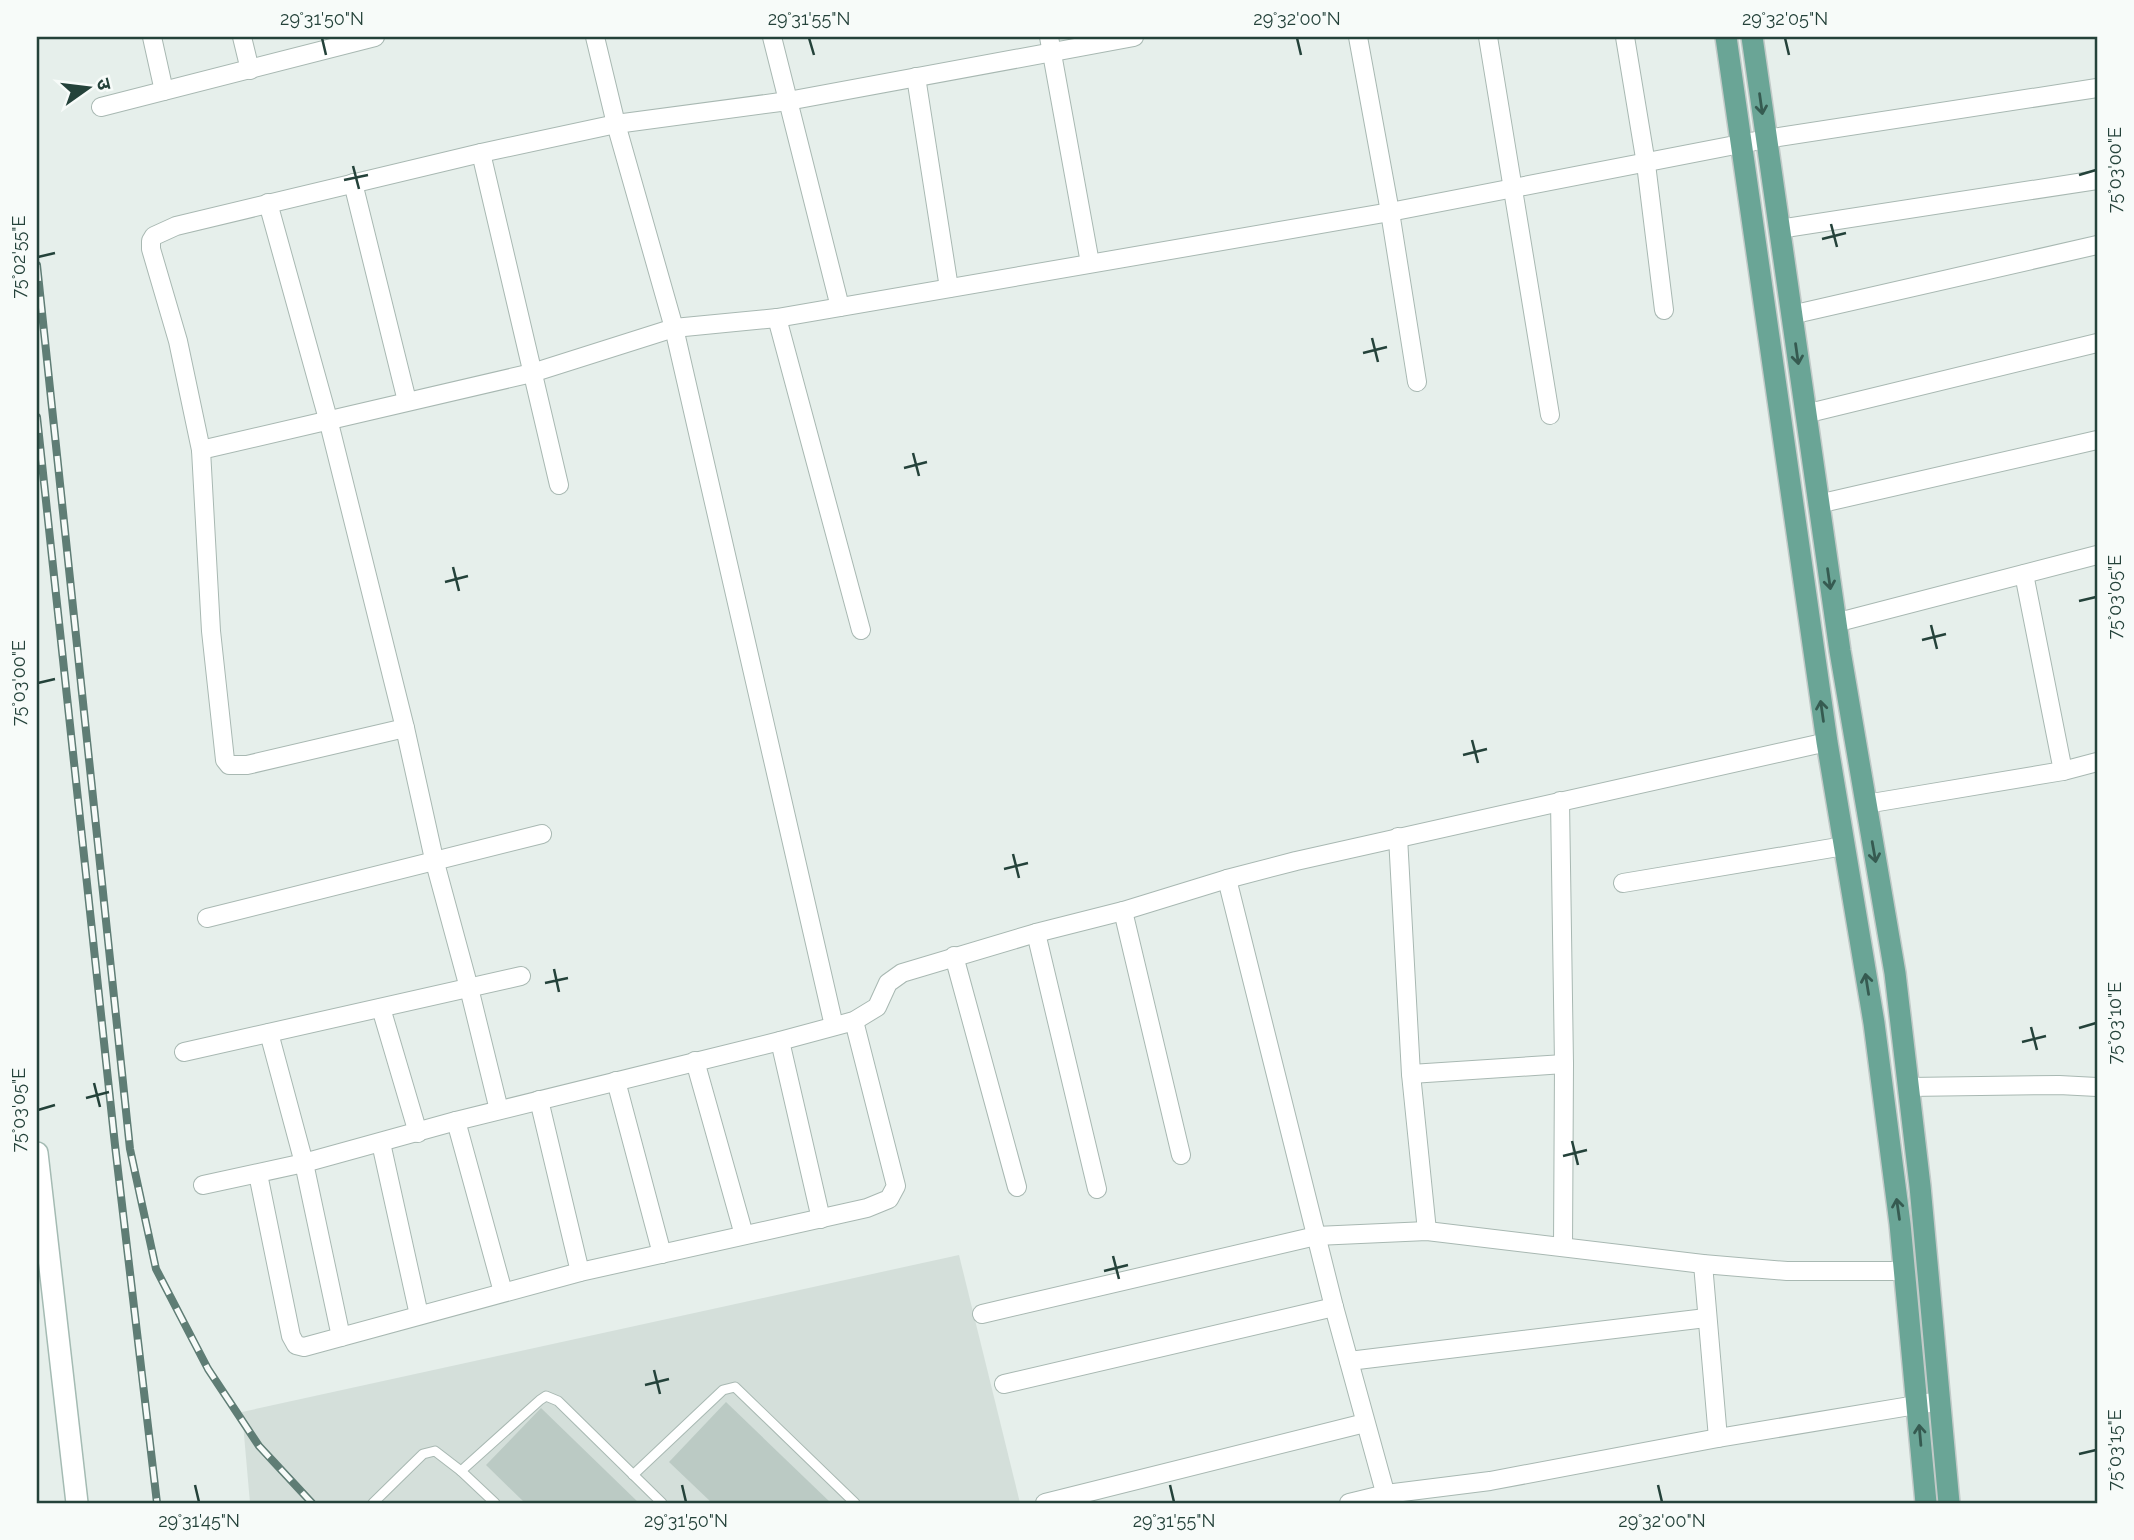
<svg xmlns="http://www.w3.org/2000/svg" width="2134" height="1540" viewBox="0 0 2134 1540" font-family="Raleway,'Noto Sans Devanagari',sans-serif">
<rect width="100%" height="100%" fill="#e6efeb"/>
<polygon fill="#d4dfda" points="959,1255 1020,1503 250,1503 242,1412"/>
<g fill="#bbcac4">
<polygon points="726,1402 831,1503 712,1503 669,1462"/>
<polygon points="541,1408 639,1503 525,1503 486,1465"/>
</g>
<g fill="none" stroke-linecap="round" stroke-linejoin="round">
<g stroke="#a8b8b2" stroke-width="11">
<g id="lane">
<polyline points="461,1471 540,1400 546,1396 558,1401 662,1503"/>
<polyline points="633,1475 723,1390 735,1387 855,1503"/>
<polyline points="373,1503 423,1454 435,1451 461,1471 495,1503"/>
</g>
</g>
<g stroke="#a8b8b2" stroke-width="20">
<g id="street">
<polyline points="152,37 164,91"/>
<polyline points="242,37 250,70"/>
<polyline points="595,37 616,124 674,328 834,1026"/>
<polyline points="772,37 840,307"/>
<polyline points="1049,37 1090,263"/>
<polyline points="1358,37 1390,212 1417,382"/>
<polyline points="1488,37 1550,415"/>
<polyline points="1625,37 1646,164 1664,310"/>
<polyline points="916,77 949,288"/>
<polyline points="101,107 375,37"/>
<polyline points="481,153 559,485"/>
<polyline points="353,183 407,401"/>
<polyline points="268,203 328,419 405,728 434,859 469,988 499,1110"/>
<polyline points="1779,229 2097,180"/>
<polyline points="1791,315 2097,245"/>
<polyline points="777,318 861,630"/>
<polyline points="1805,414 2097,343"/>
<polyline points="201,450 532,373 674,328 777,318 1390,212 1766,139 2097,88"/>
<polyline points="1818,504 2097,440"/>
<polyline points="2024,574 2063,771"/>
<polyline points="1835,623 2097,555"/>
<polyline points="405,728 247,765 229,765 225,760 211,631 201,450 178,341 151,249 151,241 154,236 176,226 481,153 616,124 788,101 1134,37"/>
<polyline points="1560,801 1564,1064 1563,1247"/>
<polyline points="1866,804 2063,771 2097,762"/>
<polyline points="1398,837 1411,1074 1427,1231"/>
<polyline points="1227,879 1334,1307 1388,1503"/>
<polyline points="1623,883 1844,846"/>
<polyline points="1123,911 1181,1155"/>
<polyline points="207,918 542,834"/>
<polyline points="1036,933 1097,1189"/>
<polyline points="954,956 1017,1187"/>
<polyline points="381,1008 418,1133"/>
<polyline points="269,1033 304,1163 341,1337"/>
<polyline points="780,1041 821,1219"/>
<polyline points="184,1052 521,976"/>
<polyline points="695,1061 744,1235"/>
<polyline points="1411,1074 1564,1064"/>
<polyline points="616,1081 662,1254"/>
<polyline points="1908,1087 2059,1085 2097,1087"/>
<polyline points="539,1100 580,1272"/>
<polyline points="456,1121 503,1292"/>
<polyline points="381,1143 419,1315"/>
<polyline points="258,1174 291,1336 296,1345 304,1347 580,1272 867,1208 889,1199 896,1186 854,1021"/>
<polyline points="203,1185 304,1163 456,1121 780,1041 854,1021 877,1007 888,983 902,973 1036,933 1123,911 1227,879 1296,861 1827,742"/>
<polyline points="1703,1264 1718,1438"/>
<polyline points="982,1314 1316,1236 1427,1231 1703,1264 1787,1271 1905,1271"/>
<polyline points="1349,1361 1706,1318"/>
<polyline points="1004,1384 1334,1307"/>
<polyline points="1045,1503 1365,1423"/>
<polyline points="1349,1503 1386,1494 1490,1481 1718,1438 1940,1401"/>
</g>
</g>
<g stroke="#a4bbb3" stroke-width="24">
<polyline id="secondary" points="37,1153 77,1503"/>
</g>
<g stroke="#c2cac8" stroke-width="24">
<g id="primary">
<polyline points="1726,37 1827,742 1874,1023 1900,1224 1926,1503"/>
<polyline points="1752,37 1840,651 1895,973 1920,1186 1949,1503"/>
</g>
</g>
<use href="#lane" stroke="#fff" stroke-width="9"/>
<use href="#street" stroke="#fff" stroke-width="18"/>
<use href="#secondary" stroke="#fff" stroke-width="21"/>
<use href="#primary" stroke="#6aa596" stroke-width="21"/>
<g stroke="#5f7d75" stroke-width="8">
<g id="rail">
<polyline points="37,265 130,1149 156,1269 208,1369 259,1446 312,1503"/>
<polyline points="37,417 115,1145 157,1503"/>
</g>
</g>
<use href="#rail" stroke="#f7fbf9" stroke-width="5" stroke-dasharray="16" stroke-linecap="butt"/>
</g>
<defs><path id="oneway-shaft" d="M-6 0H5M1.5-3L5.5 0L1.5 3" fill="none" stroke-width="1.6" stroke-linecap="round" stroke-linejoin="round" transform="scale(1.75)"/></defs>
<g stroke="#365b51">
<use href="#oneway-shaft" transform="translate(1761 104) rotate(82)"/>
<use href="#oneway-shaft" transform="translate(1797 354) rotate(82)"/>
<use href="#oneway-shaft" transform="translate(1829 579) rotate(82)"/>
<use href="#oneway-shaft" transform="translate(1822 711) rotate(-98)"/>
<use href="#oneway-shaft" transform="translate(1874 852) rotate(80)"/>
<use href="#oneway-shaft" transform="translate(1867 984) rotate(-99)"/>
<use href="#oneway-shaft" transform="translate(1898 1209) rotate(-98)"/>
<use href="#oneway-shaft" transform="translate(1920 1435) rotate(-95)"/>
</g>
<path fill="none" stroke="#24423a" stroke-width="2.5" d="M322 38 326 55M809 38 814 55M1297 38 1301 55M1785 38 1789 55M353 166 359 189M2079 175 2096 170M344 180 368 175M1831 224 1837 247M1822 239 1846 233M38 257 55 253M1372 338 1378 362M1363 353 1387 347M913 453 919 476M904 468 927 462M453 567 459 591M445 582 468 576M2079 601 2096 597M1931 625 1937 649M1922 640 1946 634M38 683 55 679M1472 740 1478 763M1463 755 1487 749M1013 854 1019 878M1004 869 1028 863M554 969 559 992M545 983 568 978M2031 1027 2037 1050M2079 1028 2096 1023M2022 1042 2046 1036M94 1083 100 1107M86 1098 109 1092M38 1110 55 1105M1572 1141 1578 1165M1563 1156 1587 1150M1113 1256 1119 1279M1104 1271 1128 1265M654 1370 660 1394M645 1385 669 1379M2079 1454 2096 1450M195 1485 199 1502M682 1485 686 1502M1170 1485 1174 1502M1658 1485 1662 1502"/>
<rect width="2134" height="1540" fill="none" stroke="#f7fbf9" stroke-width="77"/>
<g transform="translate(88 88) rotate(76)" stroke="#f7fbf9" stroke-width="5" paint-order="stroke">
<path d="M0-5L12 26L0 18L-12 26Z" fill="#24423a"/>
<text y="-10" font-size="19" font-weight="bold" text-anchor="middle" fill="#24423a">उ</text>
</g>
<rect x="38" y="38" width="2058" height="1464" fill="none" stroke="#24423a" stroke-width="2.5"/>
<g font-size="18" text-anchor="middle" fill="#24423a">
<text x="322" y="25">29°31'50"N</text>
<text x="809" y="25">29°31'55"N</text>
<text x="1297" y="25">29°32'00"N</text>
<text x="1785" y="25">29°32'05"N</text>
<text transform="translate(2115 170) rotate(-90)" y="6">75°03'00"E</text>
<text transform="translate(19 257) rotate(-90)" y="6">75°02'55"E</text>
<text transform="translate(2115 597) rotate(-90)" y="6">75°03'05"E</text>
<text transform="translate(19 683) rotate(-90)" y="6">75°03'00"E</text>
<text transform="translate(2115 1023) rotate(-90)" y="6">75°03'10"E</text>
<text transform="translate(19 1110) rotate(-90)" y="6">75°03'05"E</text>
<text transform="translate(2115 1450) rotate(-90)" y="6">75°03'15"E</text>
<text x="199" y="1527">29°31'45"N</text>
<text x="686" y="1527">29°31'50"N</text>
<text x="1174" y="1527">29°31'55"N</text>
<text x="1662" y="1527">29°32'00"N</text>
</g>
</svg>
